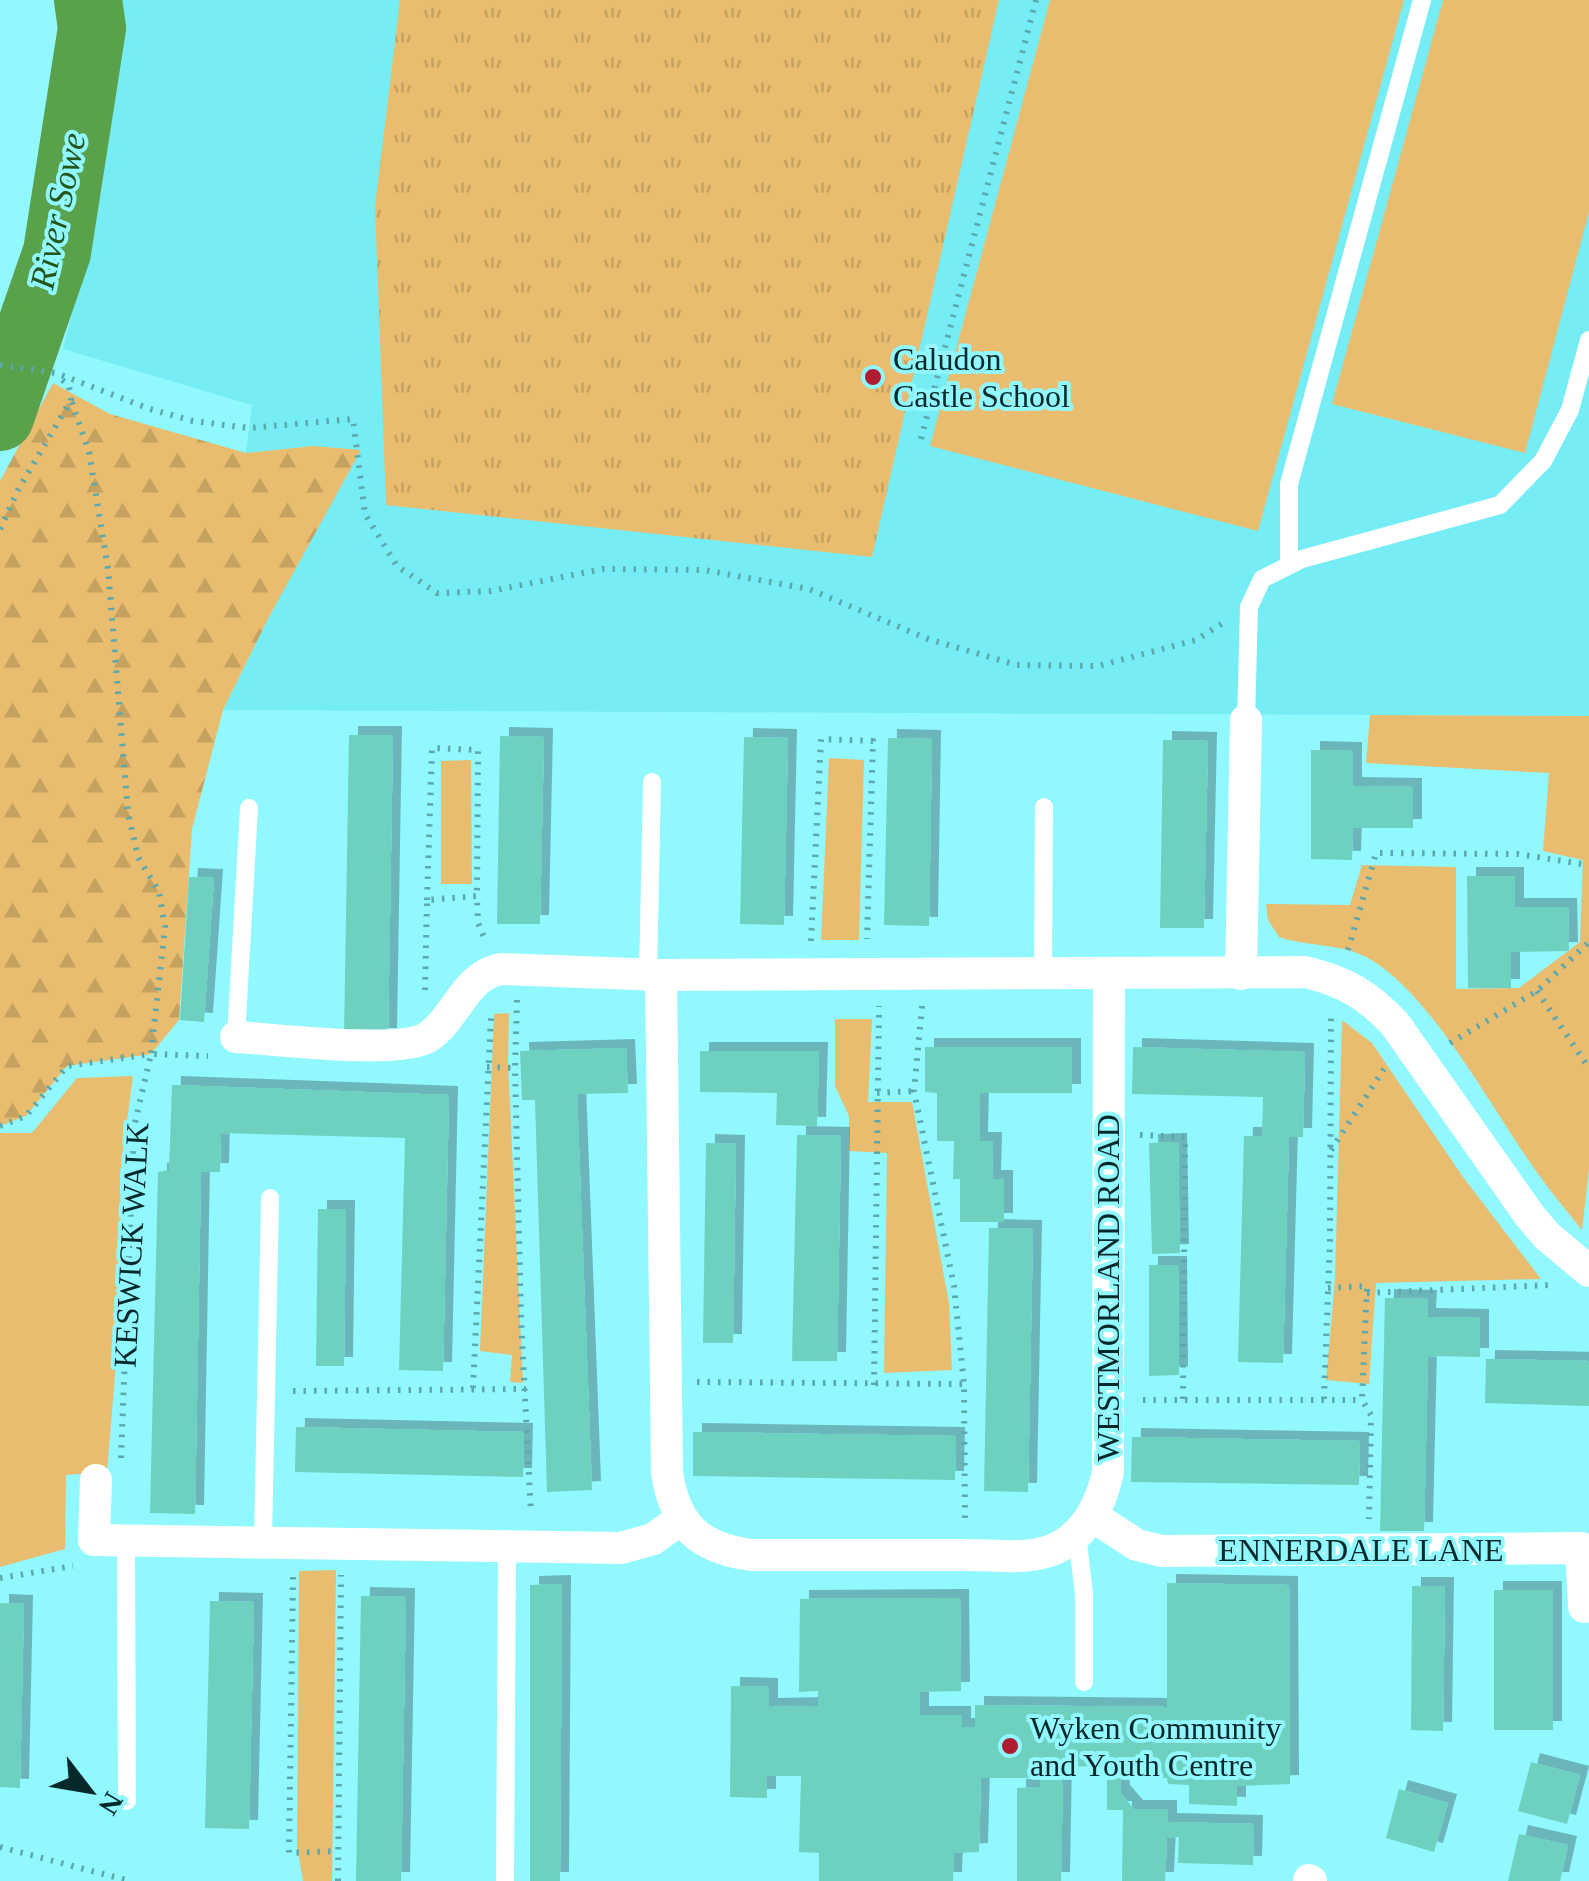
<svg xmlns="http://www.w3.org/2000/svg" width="1589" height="1881" viewBox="0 0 1589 1881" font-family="'Times New Roman',serif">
<defs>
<pattern id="forest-firs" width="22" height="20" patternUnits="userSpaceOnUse" patternTransform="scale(2.5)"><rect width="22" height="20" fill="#e9bd70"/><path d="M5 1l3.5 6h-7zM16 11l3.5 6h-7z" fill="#c6a261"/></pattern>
<pattern id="park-tufts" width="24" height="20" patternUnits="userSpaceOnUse" patternTransform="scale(2.5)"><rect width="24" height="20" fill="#e9bd70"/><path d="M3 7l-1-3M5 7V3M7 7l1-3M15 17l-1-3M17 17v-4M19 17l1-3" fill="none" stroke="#c6a261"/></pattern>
<filter id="shadow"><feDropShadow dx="9" dy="-9" stdDeviation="0" flood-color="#0004"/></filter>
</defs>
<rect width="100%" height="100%" fill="#90f8fe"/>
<polygon fill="#76edf4" points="113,0 1589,0 1589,716 223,710 269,617 313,446 246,453 252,405 63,349 86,257 121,36"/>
<g fill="#e9bd70">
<polygon points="1050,0 1404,0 1258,531 930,446"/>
<polygon points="1443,0 1589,0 1589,212 1525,453 1332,404"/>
<path d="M1370 715 1589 716V1169L1582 1230C1568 1212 1552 1194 1539 1175 1495 1115 1432 993 1368 958 1341 943 1308 947 1279 937L1268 920 1266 904 1350 905 1362 865 1456 867V989L1519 988 1580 942 1583 860 1543 851 1549 773 1366 763Z"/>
<polygon points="829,758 864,760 859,940 821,940"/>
<polygon points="471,760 472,884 441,884 441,761"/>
<polygon points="509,1013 508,1062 523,1383 510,1382 512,1355 480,1351 494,1014"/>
<polygon points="835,1019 872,1019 868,1102 912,1102 949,1303 952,1370 884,1373 887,1153 849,1151 849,1116 835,1086"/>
<polygon points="1342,1020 1372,1043 1463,1177 1541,1279 1376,1283 1369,1384 1326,1380 1335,1279"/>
<polygon points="133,1076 120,1173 122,1290 107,1472 66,1475 65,1549 0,1567 0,1133 32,1133 77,1078"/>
<polygon points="336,1570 332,1881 303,1881 297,1846 299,1571"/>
</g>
<polygon fill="url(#forest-firs)" points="53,383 110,414 246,453 313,446 361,450 269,617 223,710 192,829 179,1020 151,1054 67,1066 26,1116 0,1126 0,481"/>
<polygon fill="url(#park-tufts)" points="400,0 999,0 872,557 386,505 375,206"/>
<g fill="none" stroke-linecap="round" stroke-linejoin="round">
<polyline stroke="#59a14a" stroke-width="68" points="0,417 57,252 92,28 88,0"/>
</g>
<g fill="#6ed1bf" filter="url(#shadow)">
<polygon points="349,735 393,735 388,1037 344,1037"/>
<polygon points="500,736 544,737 540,924 497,924"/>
<polygon points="744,737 788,738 784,925 740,924"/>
<polygon points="888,738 932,739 929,926 884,925"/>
<polygon points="1163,740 1208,741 1204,928 1160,928"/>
<polygon points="1311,750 1353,751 1353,786 1413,787 1413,828 1353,828 1352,860 1311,859"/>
<polygon points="1467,876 1515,876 1515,907 1568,907 1569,951 1511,952 1511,988 1468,988"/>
<polygon points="189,877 214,878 204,1022 180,1020"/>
<polygon points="925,1047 1072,1047 1072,1093 980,1093 979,1141 993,1141 992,1179 1004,1179 1004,1222 960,1222 960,1179 953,1179 954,1141 937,1141 937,1093 925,1092"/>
<polygon points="1133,1047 1305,1052 1303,1137 1289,1137 1283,1363 1238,1362 1244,1136 1262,1136 1263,1097 1132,1094"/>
<polygon points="626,1048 628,1093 577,1094 592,1490 547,1492 535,1100 522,1100 520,1051"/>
<polygon points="700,1051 819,1051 817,1126 776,1125 777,1093 700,1092"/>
<polygon points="172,1085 449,1095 443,1371 399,1370 405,1138 221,1133 220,1172 201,1172 195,1514 150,1513 158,1172 169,1170"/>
<polygon points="797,1135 841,1136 837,1361 792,1361"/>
<polygon points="1178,1142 1180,1253 1152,1254 1149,1143"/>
<polygon points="706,1143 736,1144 733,1343 703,1343"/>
<polygon points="318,1209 346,1209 344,1366 316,1366"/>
<polygon points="989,1228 1033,1229 1028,1492 984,1491"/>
<polygon points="1149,1265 1178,1265 1179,1375 1149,1376"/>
<polygon points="1385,1298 1428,1299 1427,1317 1480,1318 1480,1357 1428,1356 1424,1531 1380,1531"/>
<polygon points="1486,1359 1589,1361 1589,1406 1485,1403"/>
<polygon points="296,1427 524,1432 523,1477 295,1472"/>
<polygon points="693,1432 956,1436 955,1480 693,1476"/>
<polygon points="1132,1437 1360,1441 1359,1485 1131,1482"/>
<polygon points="1167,1583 1289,1585 1290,1784 1237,1786 1237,1806 1189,1804 1189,1785 1168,1784 1167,1778 1120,1778 1121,1794 1134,1809 1168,1809 1168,1822 1254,1824 1253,1865 1178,1863 1179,1837 1167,1838 1165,1881 1122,1881 1123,1810 1107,1810 1107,1766 1063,1767 1061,1881 1017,1881 1017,1788 1040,1787 1040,1778 981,1778 979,1852 954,1853 953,1881 819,1881 819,1853 799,1852 801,1776 767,1776 767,1798 730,1797 731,1686 769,1687 769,1707 818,1706 818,1691 799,1692 800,1599 960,1598 961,1691 920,1692 920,1715 962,1715 962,1727 975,1727 975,1705 1167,1707"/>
<polygon points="562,1584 560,1881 530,1881 530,1585"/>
<polygon points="1412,1586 1445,1586 1443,1731 1411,1730"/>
<rect x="1494" y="1590" width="59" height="140"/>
<polygon points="361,1596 406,1597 401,1881 356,1881"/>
<polygon points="210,1601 254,1602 249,1829 205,1828"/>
<polygon points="0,1603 24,1604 20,1788 0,1787"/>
<polygon points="1531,1762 1580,1775 1567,1824 1518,1811"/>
<polygon points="1399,1789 1448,1803 1434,1852 1386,1838"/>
<polygon points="1519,1834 1568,1845 1560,1881 1508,1881"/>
</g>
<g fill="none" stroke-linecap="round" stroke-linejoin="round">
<g stroke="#5ba9ad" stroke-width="6" stroke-dasharray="2.5 8" stroke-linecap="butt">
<polyline points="0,365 56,373 150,409 193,421 249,428 353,419 365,514 397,566 437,593 491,591 603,569 704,570 809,589 928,639 1017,665 1098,666 1196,640 1223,623"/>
<polyline points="921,439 1036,0"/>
<polyline points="0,529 18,490 71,400 69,386 60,378"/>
<polyline points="427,900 432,748 478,750 477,896"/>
<polyline points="811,941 821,739 873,741 867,939"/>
<polyline points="1348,950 1376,853 1518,854 1589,865"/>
<polyline points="425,990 427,900 477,896 478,923 486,942"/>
<polyline points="1537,991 1589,1068"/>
<polyline points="517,1000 515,1068 521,1320 531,1513"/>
<polyline points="922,1006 914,1091 954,1286 964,1384 965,1523"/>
<polyline points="1450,1043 1537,991 1589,942"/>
<polyline points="487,1067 515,1068"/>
<polyline points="877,1093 914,1091"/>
<polyline points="0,1126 26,1116 67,1066 151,1054 165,927 159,892 138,857 128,813 108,569 89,452 71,400"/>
<polyline points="1140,1135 1185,1137 1183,1400"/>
<polyline points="1331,1150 1384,1069"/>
<polyline points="1328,1288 1367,1286 1362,1400 1371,1415 1369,1519"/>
<polyline points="1367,1293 1551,1285"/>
<polyline points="697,1382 964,1384"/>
<polyline points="874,1385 879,1006"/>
<polyline points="473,1388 491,1018"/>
<polyline points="293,1391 526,1389"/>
<polyline points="1324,1399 1330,1239 1331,1015"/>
<polyline points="1143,1400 1362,1400"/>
<polyline points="121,1458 134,1127 151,1054 208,1056"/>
<polyline points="293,1577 289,1853 338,1851"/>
<polyline points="0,1578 73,1566"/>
<polyline points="0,1847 130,1881"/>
<polyline points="338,1881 341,1575"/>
</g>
<g stroke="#fff" stroke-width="18">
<polyline points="1289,565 1289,484 1422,0"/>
<polyline points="1246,720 1249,607 1262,579 1302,559 1500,505 1543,461 1570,410 1589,340"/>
<polyline points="1043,974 1044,807"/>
<polyline points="648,975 652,782"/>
<polyline points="236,1037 249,808"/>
<polyline points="1077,1534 1084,1595 1084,1682"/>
<polyline points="126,1541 127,1801"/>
<polyline points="263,1542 270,1198"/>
<polyline points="505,1881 507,1547"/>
</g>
<g stroke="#fff" stroke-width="32">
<polyline points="1241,974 1246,720"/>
<path d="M661 975 667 1473C675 1525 698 1548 751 1555 823 1555 895 1555 967 1555 994 1555 1027 1560 1052 1550 1085 1537 1101 1504 1108 1472L1109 974"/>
<path d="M236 1037C275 1039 401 1055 428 1037 457 1017 464 977 500 969L661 975 1305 972C1344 981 1368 995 1395 1024L1530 1216 1547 1236 1589 1271"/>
<polyline points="96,1480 94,1540 621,1548 653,1539 681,1519"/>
<polyline points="1092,1516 1137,1545 1162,1551 1581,1548 1584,1607"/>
<polyline points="1309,1880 1311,1881"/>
</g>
</g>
<g fill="#af1b31" stroke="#90f8fe" stroke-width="4">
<circle cx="873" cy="377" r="10"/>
<circle cx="1010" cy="1746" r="10"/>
</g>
<g text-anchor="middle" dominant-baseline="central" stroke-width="8" stroke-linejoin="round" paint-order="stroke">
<g font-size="32" fill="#05282a" stroke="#90f8fe" text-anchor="start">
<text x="893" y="359">Caludon<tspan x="893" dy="37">Castle School</tspan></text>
<text x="1030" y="1728">Wyken Community<tspan x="1030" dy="37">and Youth Centre</tspan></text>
</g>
<g font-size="32" fill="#05282a" stroke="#90f8fe">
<text transform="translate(131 1245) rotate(-87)">KESWICK WALK</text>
<text transform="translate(1108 1288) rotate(-90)">WESTMORLAND ROAD</text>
<text x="1361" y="1550">ENNERDALE LANE</text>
</g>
<g font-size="35" font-style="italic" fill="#24551a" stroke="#90f8fe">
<text transform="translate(58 211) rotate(-78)">River Sowe</text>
</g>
</g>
<g transform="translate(90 1791) rotate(121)" stroke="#90f8fe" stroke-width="8" paint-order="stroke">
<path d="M0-8L18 38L0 25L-18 38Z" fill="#05282a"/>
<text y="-15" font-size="28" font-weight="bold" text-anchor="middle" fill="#05282a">N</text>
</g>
</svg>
